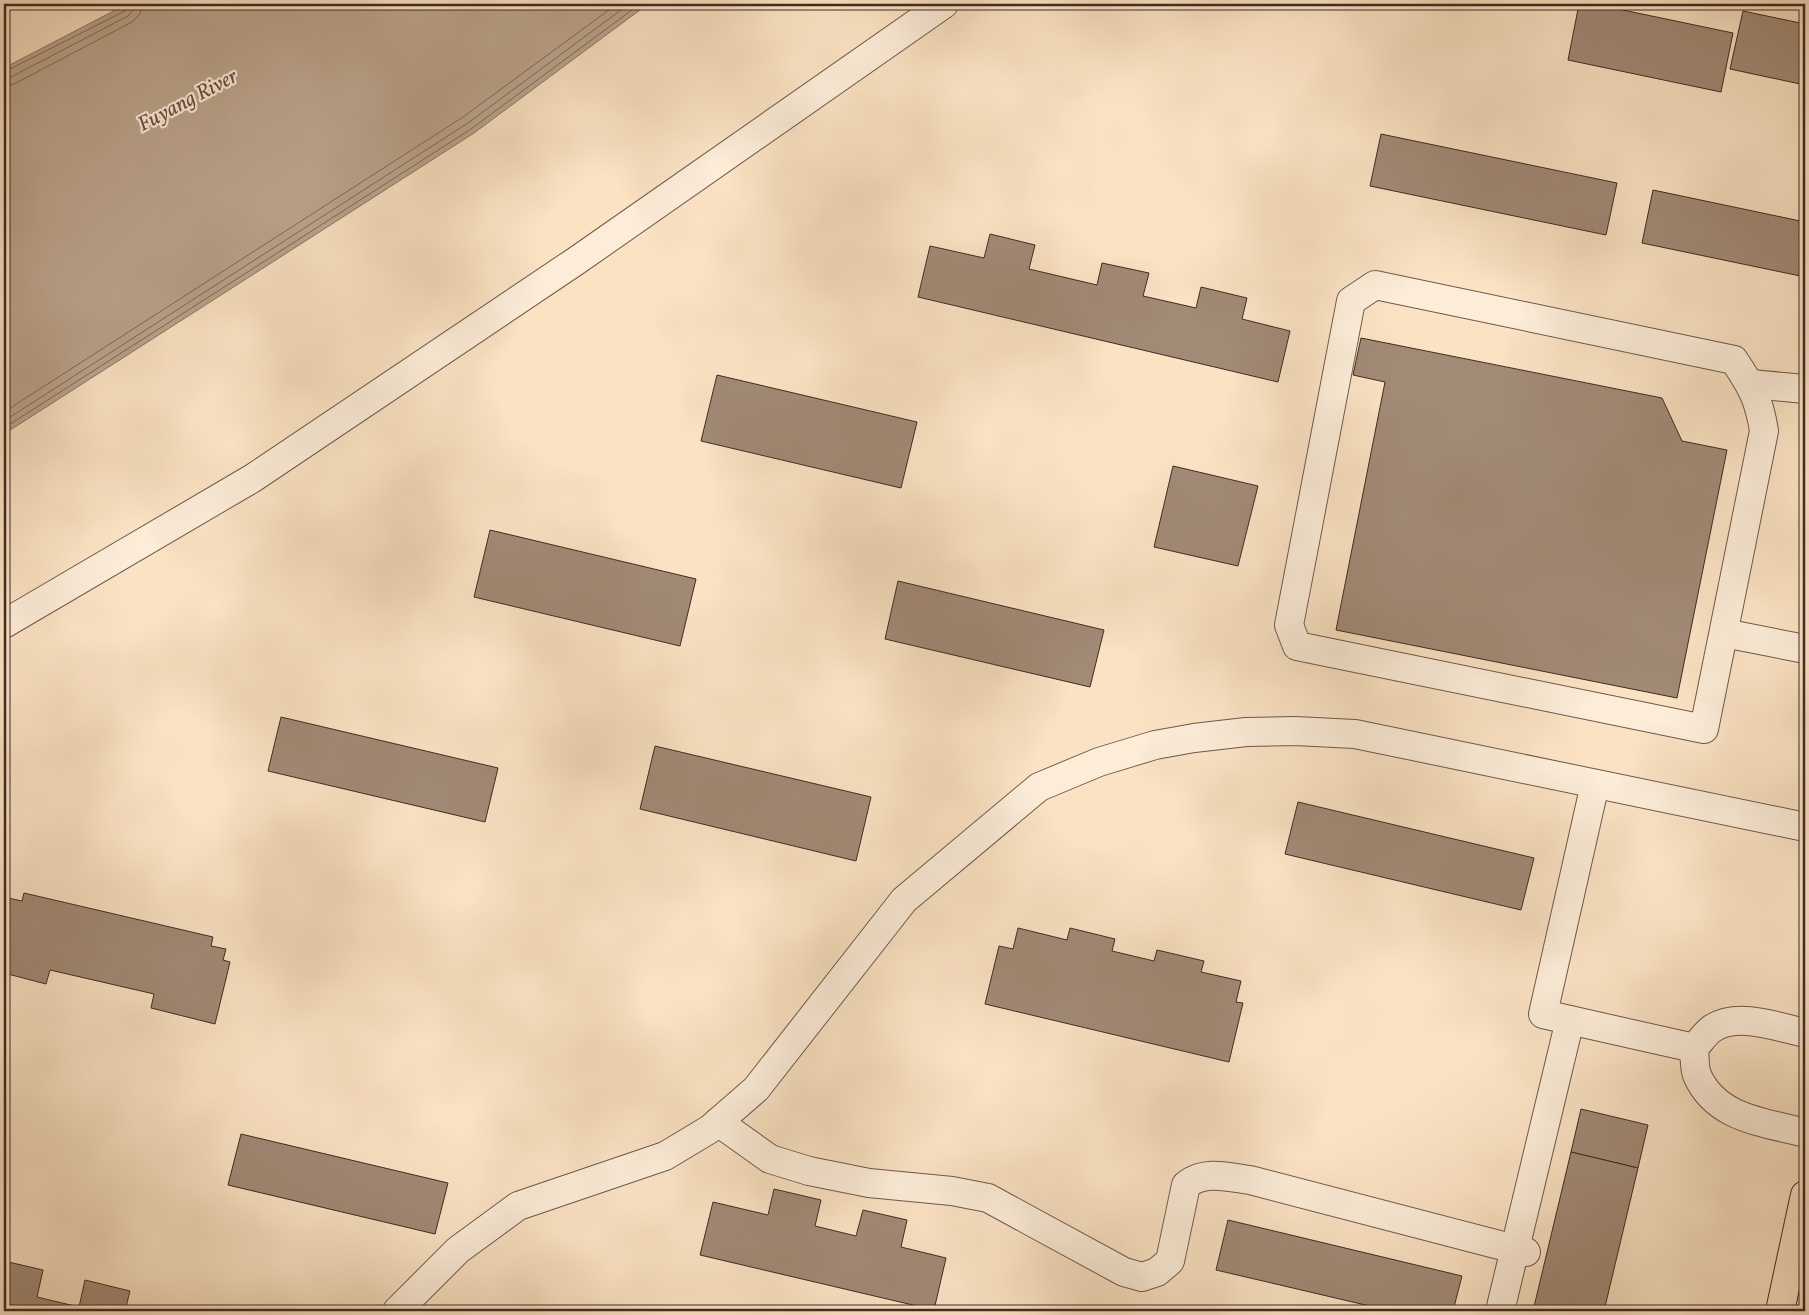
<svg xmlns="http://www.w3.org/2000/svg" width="1809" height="1315" viewBox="0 0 1809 1315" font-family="Vollkorn,serif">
<rect width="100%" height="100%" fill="#fae2c3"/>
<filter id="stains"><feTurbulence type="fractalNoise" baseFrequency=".004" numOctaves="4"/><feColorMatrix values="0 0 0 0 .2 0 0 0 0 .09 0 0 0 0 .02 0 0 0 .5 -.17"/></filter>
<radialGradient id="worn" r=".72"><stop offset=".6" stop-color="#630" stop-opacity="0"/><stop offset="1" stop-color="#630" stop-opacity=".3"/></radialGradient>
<polygon fill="#bba48d" stroke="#8a7463" points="127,4 648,4 474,133 4,434 4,68"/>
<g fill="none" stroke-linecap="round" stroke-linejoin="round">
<g stroke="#7e6858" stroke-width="1">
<polyline points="4,72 125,11 128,4"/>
<polyline points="4,79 11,77 128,16 133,10 134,4"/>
<polyline points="4,86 14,84 132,22 140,14 142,4"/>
<polyline points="4,412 463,117 617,4"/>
<polyline points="4,421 468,123 629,4"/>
<polyline points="4,428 471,129 640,4"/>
</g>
</g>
<g fill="#a18a76" stroke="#402b23">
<polygon points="1579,4 1594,4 1733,33 1721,92 1568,60"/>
<polygon points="1743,11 1805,24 1805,85 1730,69"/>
<polygon points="1381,134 1617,183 1606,235 1370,186"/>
<polygon points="1653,190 1805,222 1805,277 1642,243"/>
<polygon points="990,234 1035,245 1029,269 1097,285 1102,263 1149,273 1143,296 1196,308 1201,287 1247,298 1242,319 1290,331 1278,382 918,297 930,246 984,258"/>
<polygon points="1361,338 1662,398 1682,441 1727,450 1677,698 1336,630 1385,382 1353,375"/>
<polygon points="717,375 917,422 901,488 701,441"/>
<polygon points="1173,466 1258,486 1238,566 1154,547"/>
<polygon points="490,530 696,579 680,646 474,597"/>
<polygon points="898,581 1104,630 1090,687 885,639"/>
<polygon points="281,717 498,768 485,822 268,771"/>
<polygon points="655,746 871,797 856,861 640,809"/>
<polygon points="1298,802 1534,858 1521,910 1285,854"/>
<polygon points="24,893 213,937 211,946 226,949 223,960 230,962 215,1024 151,1008 154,994 50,970 46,984 4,973 4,908 8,898 22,901"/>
<polygon points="1018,928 1067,940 1070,928 1115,939 1112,951 1154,961 1157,950 1204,961 1201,972 1241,981 1236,1002 1243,1003 1229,1062 985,1004 999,946 1013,949"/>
<polygon points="1581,1109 1648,1125 1638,1168 1571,1152"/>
<polygon points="241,1134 448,1183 435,1234 228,1185"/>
<polygon points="1571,1152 1638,1168 1604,1311 1533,1311"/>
<polygon points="774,1189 821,1200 815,1226 856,1236 863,1210 907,1220 901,1247 946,1258 934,1310 700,1255 713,1202 768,1215"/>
<polygon points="1228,1220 1462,1276 1453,1311 1391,1311 1216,1270"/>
<polygon points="4,1261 43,1270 37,1297 79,1307 85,1280 130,1291 125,1311 4,1311"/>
</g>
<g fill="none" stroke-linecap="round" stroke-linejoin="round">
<g stroke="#6e594b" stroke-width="30">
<g id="minor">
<path d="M1375 285 1734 360C1752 387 1759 399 1764 431L1704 729 1297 646 1289 625 1351 301Z"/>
<polyline points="1751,384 1805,389"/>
<polyline points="4,624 253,478 576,261 944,4"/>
<polyline points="1724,633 1805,649"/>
<polyline points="1595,784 1543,1014 1694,1048"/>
<path d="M1805 1033C1778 1027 1739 1012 1713 1028 1706 1032 1700 1042 1694 1048 1695 1056 1694 1067 1697 1075 1716 1119 1764 1122 1805 1133"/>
<path d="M718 1122 770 1159 809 1171 869 1183 952 1191 988 1198 1124 1272 1142 1277 1157 1272 1170 1261 1186 1185C1204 1170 1228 1177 1250 1180L1526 1252"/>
<polyline points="397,1311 458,1250 518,1206 665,1156 710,1129 756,1089 904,900 1039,787 1099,762 1155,745 1194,738 1246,732 1295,731 1355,734 1805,827"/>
<polyline points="1500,1311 1570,1020"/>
</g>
</g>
<g stroke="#402b23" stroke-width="30">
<polyline id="major" points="1780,1311 1805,1195"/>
</g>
<use href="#minor" stroke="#fcecd8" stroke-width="28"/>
<use href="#major" stroke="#fae2c3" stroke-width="28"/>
</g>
<g text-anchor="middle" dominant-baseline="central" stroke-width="4.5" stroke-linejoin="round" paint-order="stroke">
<g font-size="21" font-style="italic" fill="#654f43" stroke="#fcecd8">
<text transform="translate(188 101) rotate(-28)">Fuyang River</text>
</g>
</g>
<rect width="1809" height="1315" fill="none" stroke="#fae2c3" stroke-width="20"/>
<rect x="5" y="5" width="1799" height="1305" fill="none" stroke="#402b23" stroke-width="2.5"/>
<rect x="10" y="10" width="1789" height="1295" fill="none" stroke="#402b23"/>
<rect width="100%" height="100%" filter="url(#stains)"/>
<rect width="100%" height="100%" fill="url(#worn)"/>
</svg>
